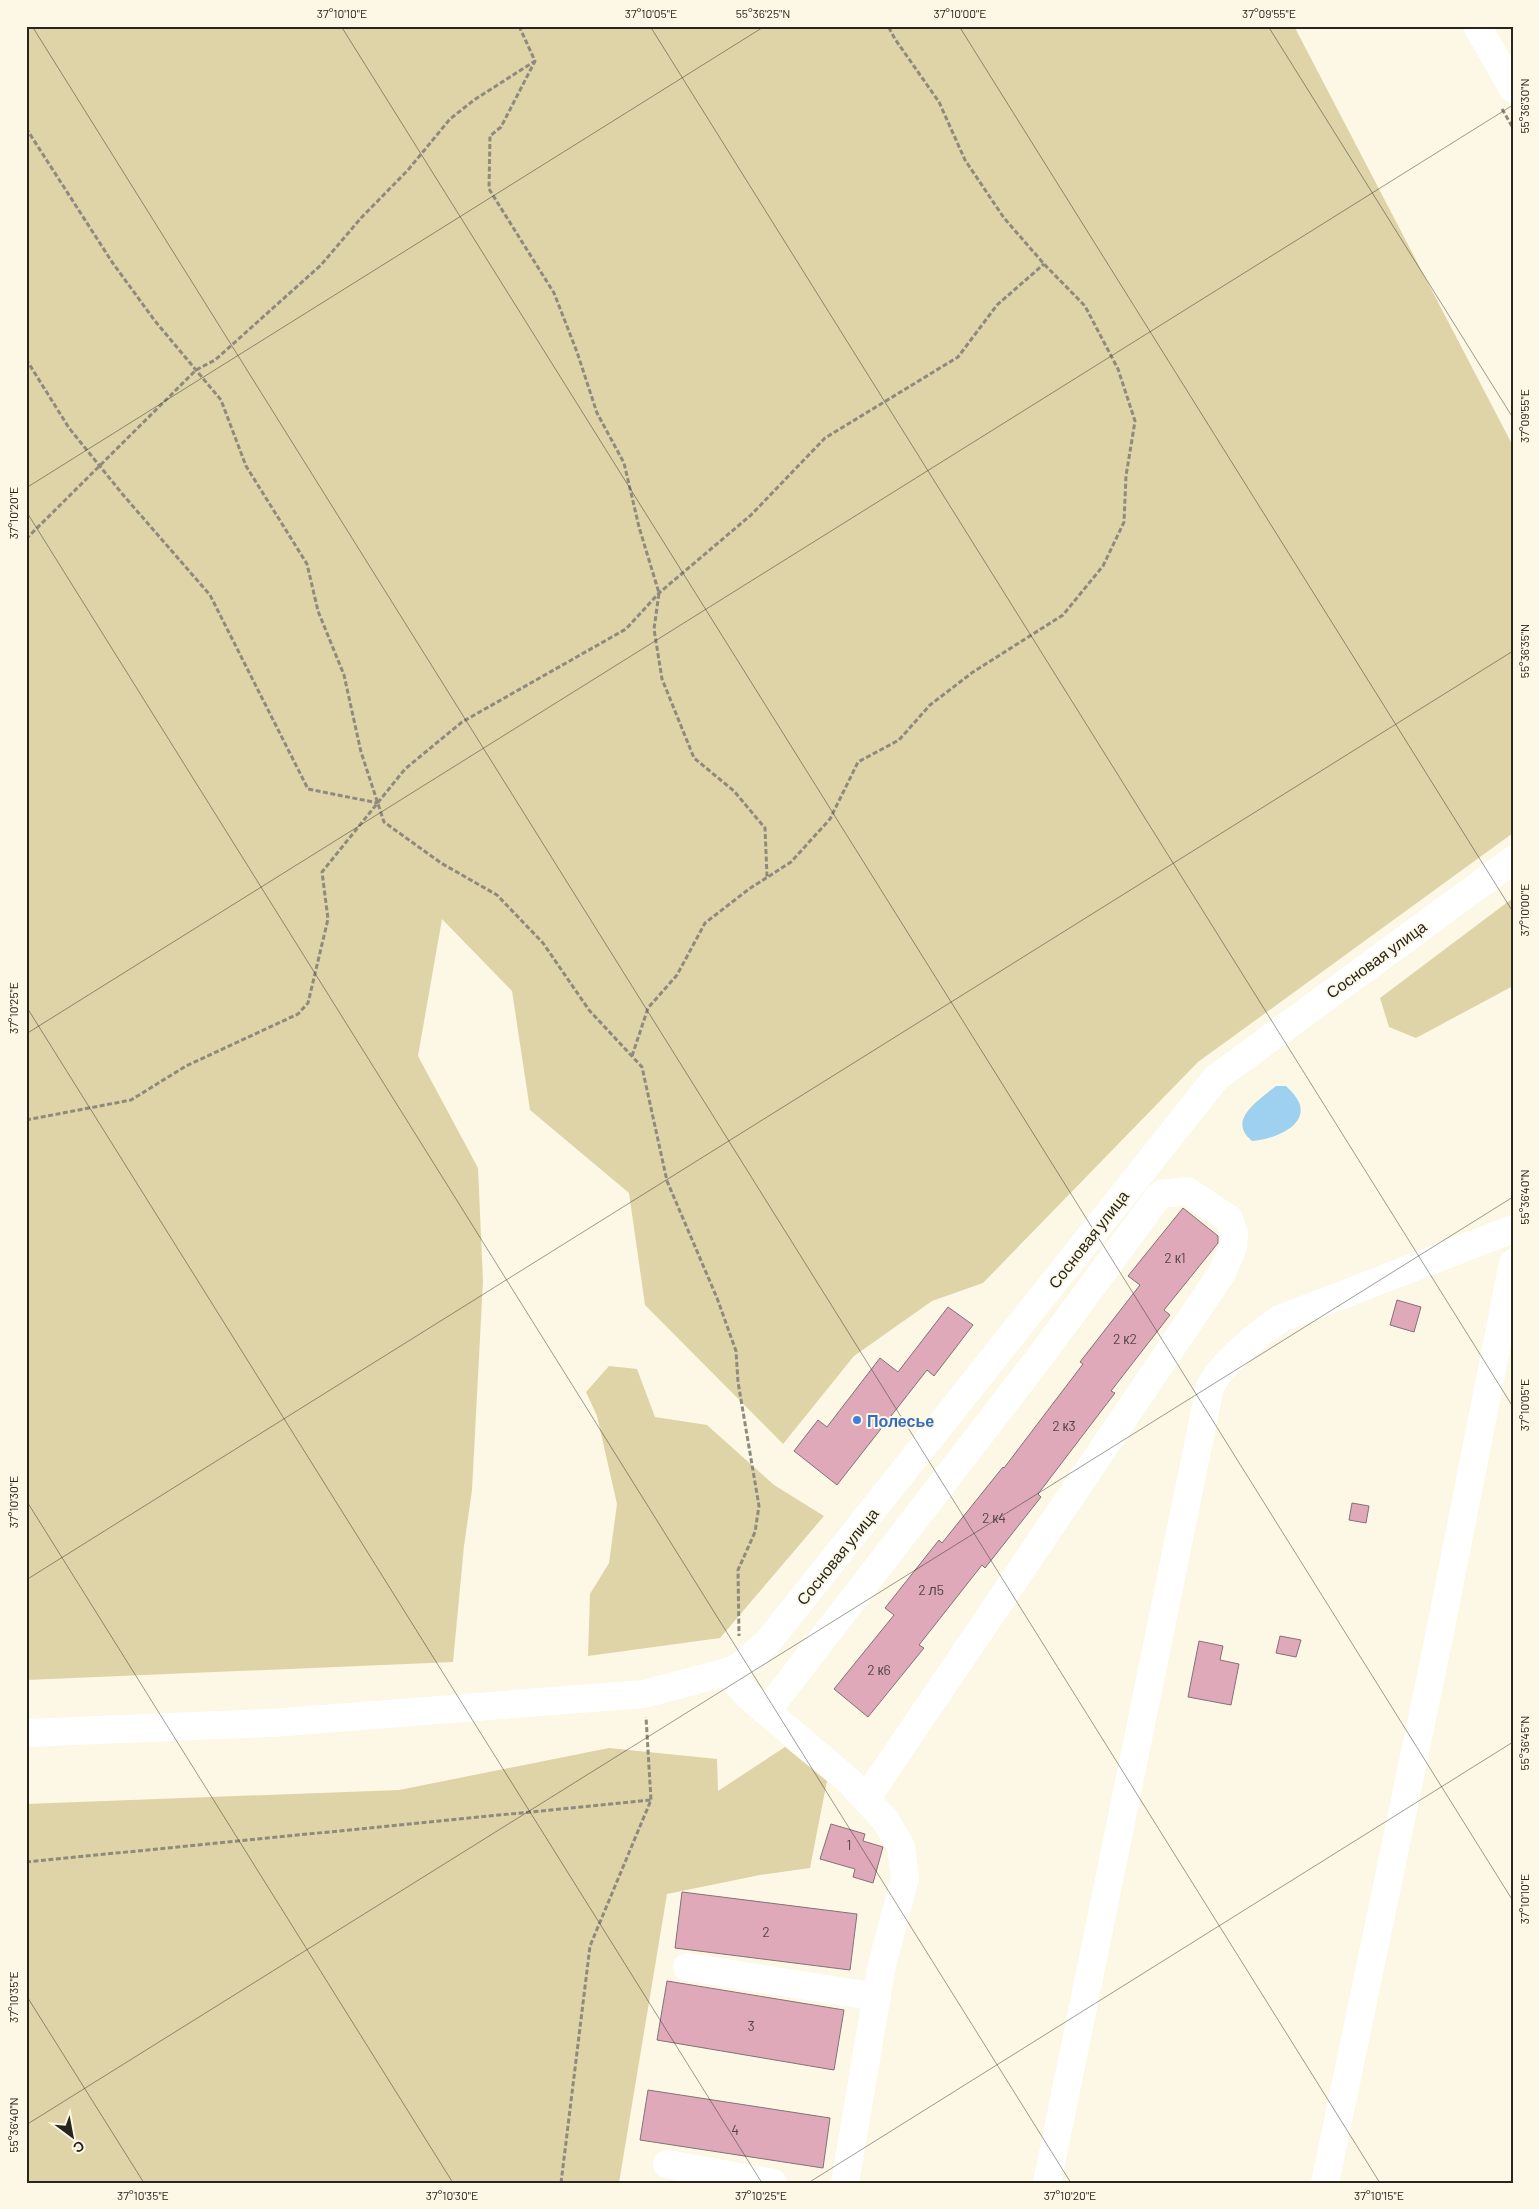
<svg xmlns="http://www.w3.org/2000/svg" width="1539" height="2209" viewBox="0 0 1539 2209" font-family="Barlow,sans-serif">
<rect width="100%" height="100%" fill="#fcf8e5"/>
<g fill="#dfd3a8">
<polygon points="26,26 1294,26 1513,446 1513,833 1198,1062 983,1283 932,1301 854,1356 783,1444 645,1305 629,1193 530,1110 512,991 442,919 418,1056 478,1168 483,1281 472,1490 464,1546 453,1662 26,1680"/>
<polygon points="1513,898 1513,986 1416,1038 1389,1027 1380,998"/>
<polygon points="609,1366 637,1369 655,1417 707,1425 774,1485 824,1516 720,1638 588,1656 590,1594 609,1563 617,1504 597,1416 586,1392"/>
<polygon points="785,1747 827,1781 810,1868 760,1875 667,1894 619,2183 26,2183 26,1804 399,1790 609,1748 717,1759 718,1791"/>
</g>
<path fill="#9ed1ef" d="M1276 1086H1286C1291 1091 1298 1098 1300 1105 1306 1129 1269 1140 1252 1141 1226 1120 1259 1100 1276 1086Z"/>
<g fill="#dfa9ba" stroke="#837176">
<polygon points="1183,1208 1218,1236 1218,1243 1164,1310 1170,1315 1111,1391 1115,1393 1038,1494 1041,1497 985,1568 982,1565 919,1645 924,1648 868,1717 834,1689 894,1615 885,1608 939,1540 942,1543 1003,1467 1004,1468 1083,1364 1080,1362 1140,1285 1128,1276"/>
<polygon points="1397,1300 1421,1307 1414,1332 1390,1325"/>
<polygon points="948,1307 973,1325 934,1376 927,1370 837,1485 794,1451 818,1420 827,1427 880,1358 898,1372"/>
<polygon points="1352,1503 1369,1506 1366,1523 1349,1520"/>
<polygon points="1280,1636 1301,1640 1296,1657 1276,1653"/>
<polygon points="1199,1641 1223,1646 1220,1660 1239,1664 1231,1705 1188,1697"/>
<polygon points="831,1824 865,1834 863,1841 883,1847 873,1883 853,1877 855,1869 820,1859"/>
<polygon points="682,1892 857,1914 850,1970 675,1948"/>
<polygon points="667,1981 844,2010 834,2070 657,2040"/>
<polygon points="648,2090 830,2118 823,2168 640,2140"/>
</g>
<g fill="none" stroke-linecap="round" stroke-linejoin="round">
<g stroke="#8e8b7e" stroke-width="3" stroke-dasharray="5 2.5" stroke-linecap="butt">
<polyline points="519,26 535,61 501,127 490,136 489,189 554,293 577,352 597,413 624,463 639,527 659,593 654,629 662,679 694,758 734,791 765,828 767,877"/>
<polyline points="1502,109 1513,128"/>
<polyline points="26,128 112,262 155,321 221,400 246,466 307,564 318,611 344,675 361,752 384,822 441,863 497,895 543,943 589,1010 642,1067 667,1181 717,1298 736,1351 738,1382 759,1506 755,1532 738,1570 739,1636"/>
<polyline points="26,359 69,428 124,496 210,595 308,789 378,803"/>
<polyline points="26,539 196,370 215,360 321,265 361,218 408,170 450,119 474,100 535,61"/>
<polyline points="632,1056 648,1008 677,975 705,923 749,889 791,862 830,819 858,762 899,740 930,705 973,672 1063,615 1103,566 1124,522 1126,476 1135,421 1118,369 1085,306 1044,264 1004,218 965,160 939,102 895,39 888,26"/>
<polyline points="26,1120 131,1100 186,1066 298,1014 308,1003 328,919 322,872 405,769 462,722 626,629 659,593 751,515 825,438 958,357 997,305 1044,264"/>
<polyline points="26,1862 651,1800"/>
<polyline points="561,2183 590,1946 651,1800 646,1717"/>
</g>
<g stroke="#fff" stroke-width="28">
<polyline points="727,1672 747,1695 849,1781 886,1821 901,1847 905,1878 882,1965 845,2183"/>
<polyline points="767,1711 1039,1358 1158,1197 1162,1194 1187,1191 1229,1219 1234,1233 1233,1247 1222,1273 866,1799"/>
<polyline points="26,1733 271,1723 644,1694 727,1672 739,1667 767,1643 1216,1078 1513,860"/>
<polyline points="687,1967 877,1997"/>
<polyline points="667,2164 773,2183"/>
<path d="M1047 2183 1210 1387C1221 1364 1259 1333 1280 1319L1513 1229"/>
<polyline points="1325,2183 1438,1642 1513,1263"/>
</g>
<polyline stroke="#fff" stroke-width="28" points="1477,26 1513,89"/>
</g>
<path fill="none" stroke="#27251e" stroke-width="1" stroke-opacity="0.45" d="M32 26 1380 2183M341 26 1513 1901M650 26 1513 1407M959 26 1513 912M1268 26 1513 418M26 488 765 26M26 511 1071 2183M26 1006 762 2183M26 1034 1513 105M26 1500 453 2183M26 1580 1513 651M26 1995 144 2183M26 2125 1513 1197M808 2183 1513 1742"/>
<circle fill="#3f7fe0" stroke="#fcf8e5" stroke-width="2" cx="857" cy="1420" r="5"/>
<g text-anchor="middle" dominant-baseline="central" stroke-width="4" stroke-linejoin="round" paint-order="stroke">
<g font-size="14" fill="#554645">
<text x="1175" y="1257">2 к1</text>
<text x="1125" y="1338">2 к2</text>
<text x="1064" y="1425">2 к3</text>
<text x="994" y="1517">2 к4</text>
<text x="931" y="1589">2 л5</text>
<text x="879" y="1669">2 к6</text>
<text x="849" y="1844">1</text>
<text x="766" y="1931">2</text>
<text x="751" y="2025">3</text>
<text x="735" y="2129">4</text>
</g>
<g font-size="16" fill="#27251e" stroke="#fcf8e5">
<text transform="translate(1376 959) rotate(-36)">Сосновая улица</text>
<text transform="translate(1088 1239) rotate(-52)">Сосновая улица</text>
<text transform="translate(837 1556) rotate(-51)">Сосновая улица</text>
</g>
<g font-size="16" font-weight="bold" fill="#366cbe" stroke="#fcf8e5" text-anchor="start">
<text x="867" y="1420">Полесье</text>
</g>
</g>
<rect width="1539" height="2209" fill="none" stroke="#fcf8e5" stroke-width="55"/>
<g transform="translate(72 2136) rotate(148)" stroke="#fcf8e5" stroke-width="4" paint-order="stroke">
<path d="M0-4L9 19L0 12L-9 19Z" fill="#27251e"/>
<text y="-8" font-size="14" font-weight="bold" text-anchor="middle" fill="#27251e">С</text>
</g>
<rect x="28" y="28" width="1484" height="2154" fill="none" stroke="#27251e" stroke-width="2"/>
<g font-size="12" text-anchor="middle" fill="#27251e">
<text x="342" y="18">37°10'10"E</text>
<text x="651" y="18">37°10'05"E</text>
<text x="763" y="18">55°36'25"N</text>
<text x="960" y="18">37°10'00"E</text>
<text x="1269" y="18">37°09'55"E</text>
<text transform="translate(1525 106) rotate(-90)" y="4">55°36'30"N</text>
<text transform="translate(1525 416) rotate(-90)" y="4">37°09'55"E</text>
<text transform="translate(14 513) rotate(-90)" y="4">37°10'20"E</text>
<text transform="translate(1525 651) rotate(-90)" y="4">55°36'35"N</text>
<text transform="translate(1525 910) rotate(-90)" y="4">37°10'00"E</text>
<text transform="translate(14 1008) rotate(-90)" y="4">37°10'25"E</text>
<text transform="translate(1525 1197) rotate(-90)" y="4">55°36'40"N</text>
<text transform="translate(1525 1405) rotate(-90)" y="4">37°10'05"E</text>
<text transform="translate(14 1502) rotate(-90)" y="4">37°10'30"E</text>
<text transform="translate(1525 1743) rotate(-90)" y="4">55°36'45"N</text>
<text transform="translate(1525 1899) rotate(-90)" y="4">37°10'10"E</text>
<text transform="translate(14 1997) rotate(-90)" y="4">37°10'35"E</text>
<text transform="translate(14 2125) rotate(-90)" y="4">55°36'40"N</text>
<text x="143" y="2200">37°10'35"E</text>
<text x="452" y="2200">37°10'30"E</text>
<text x="761" y="2200">37°10'25"E</text>
<text x="1070" y="2200">37°10'20"E</text>
<text x="1379" y="2200">37°10'15"E</text>
</g>
</svg>
